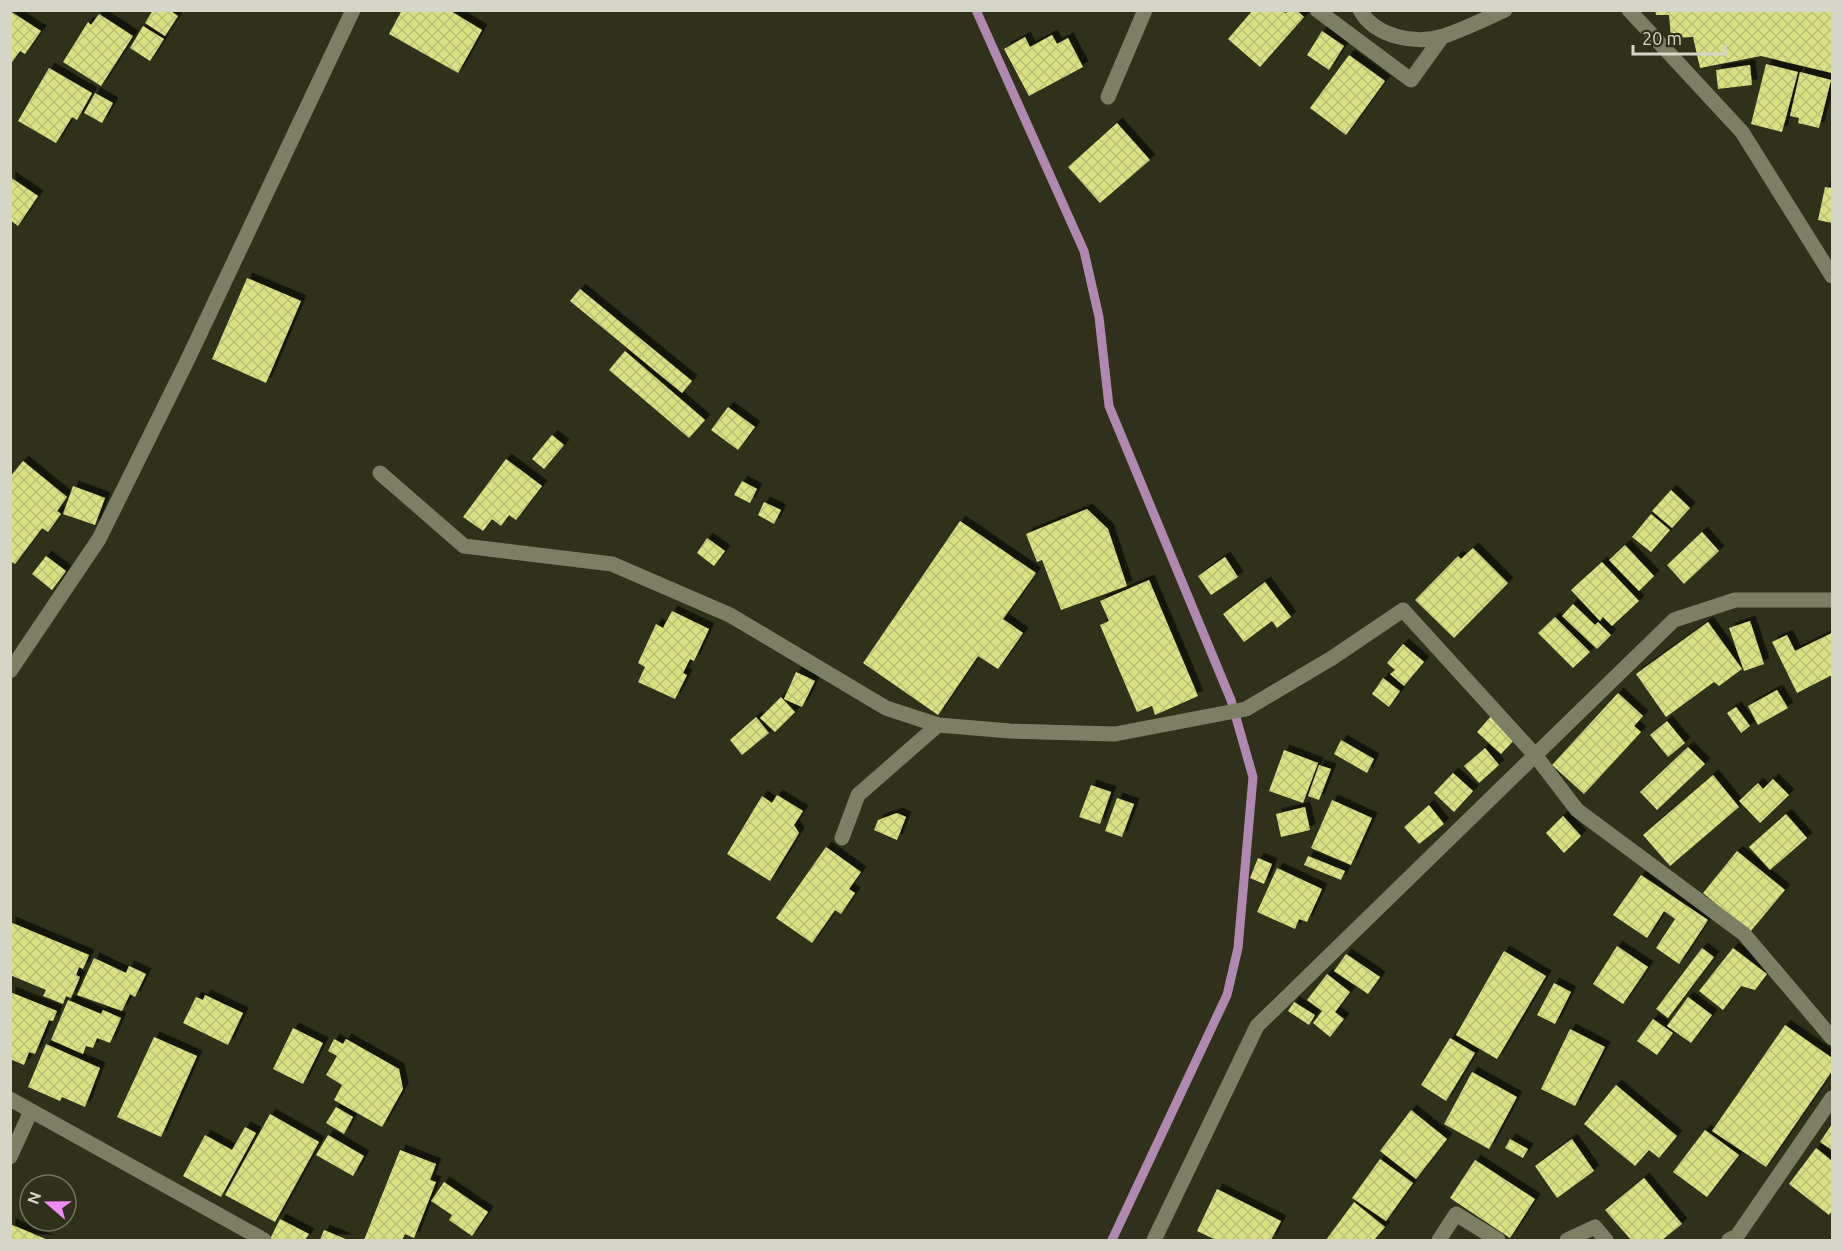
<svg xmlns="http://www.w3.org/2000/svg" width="1843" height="1251" viewBox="0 0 1843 1251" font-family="Ubuntu,sans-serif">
<defs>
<pattern id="building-cross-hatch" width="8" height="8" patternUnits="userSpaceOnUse" patternTransform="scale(1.5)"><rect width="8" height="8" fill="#dbe083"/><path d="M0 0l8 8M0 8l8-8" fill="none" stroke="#bcc075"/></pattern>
<filter id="shadow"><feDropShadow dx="5.5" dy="-5.5" stdDeviation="0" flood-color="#0009"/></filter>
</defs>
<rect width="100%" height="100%" fill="#30311a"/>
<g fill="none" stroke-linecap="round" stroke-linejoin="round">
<polyline stroke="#b188b2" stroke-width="9" points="976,10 1084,251 1099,317 1109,406 1231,700 1253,777 1238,948 1227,995 1112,1240"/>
</g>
<g fill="url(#building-cross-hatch)" filter="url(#shadow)">
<polygon points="153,10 169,10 178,16 165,36 145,23"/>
<polygon points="402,10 449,10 482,30 458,73 389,34"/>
<polygon points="1253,10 1282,10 1285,13 1296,10 1304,17 1260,67 1228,39"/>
<polygon points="1655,10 1832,10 1832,73 1761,56 1700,68 1693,37 1671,38 1669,15 1656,15"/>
<polygon points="10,11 41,31 25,54 20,51 10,65"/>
<polygon points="99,14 133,36 101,86 63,62 88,22 91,25"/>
<polygon points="143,26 164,39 150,61 130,48"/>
<polygon points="1322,31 1344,46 1329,70 1307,55"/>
<polygon points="1052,35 1057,44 1068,38 1083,67 1029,96 1004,49 1025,37 1030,47"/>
<polygon points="1349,55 1385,81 1346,135 1310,108"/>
<polygon points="1766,64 1798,72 1782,132 1751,124"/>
<polygon points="1750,65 1752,85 1718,89 1716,70"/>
<polygon points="49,68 92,93 77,120 72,117 56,143 18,121"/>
<polygon points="1800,72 1831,80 1819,128 1798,123 1799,118 1790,116"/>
<polygon points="95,93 113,103 102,123 84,113"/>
<polygon points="1117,123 1150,160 1100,203 1068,167"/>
<polygon points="10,177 38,196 18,226 10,220"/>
<polygon points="1825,187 1832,188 1832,223 1818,220"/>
<polygon points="247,278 301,301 266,383 212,359"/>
<polygon points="580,289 692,381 682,393 570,301"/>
<polygon points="625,351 705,420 689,438 609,370"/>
<polygon points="728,407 755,427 738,450 711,430"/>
<polygon points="552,435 564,445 544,469 532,459"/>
<polygon points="506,459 542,486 516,520 509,515 501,526 492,519 483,531 463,517"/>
<polygon points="23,461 67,497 57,511 61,514 48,532 42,528 15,564 10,561 10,477"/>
<polygon points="742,481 757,489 750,503 734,495"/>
<polygon points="73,486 105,498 95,525 63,514"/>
<polygon points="1671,490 1690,508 1672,528 1652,511"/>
<polygon points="764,502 781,510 774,524 758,515"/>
<polygon points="1087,509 1108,529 1127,586 1061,610 1042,560 1037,562 1026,534"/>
<polygon points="1651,514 1670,530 1651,552 1632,537"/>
<polygon points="960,521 1036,573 1003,619 1023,633 998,669 978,656 938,715 863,663"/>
<polygon points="1702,532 1719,551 1684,584 1667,565"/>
<polygon points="707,538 725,551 714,566 697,553"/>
<polygon points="1625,545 1654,576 1639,591 1609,560"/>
<polygon points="1473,548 1508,583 1454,638 1415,600 1458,556 1461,559"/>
<polygon points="46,556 66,571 52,590 32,574"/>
<polygon points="1225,557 1238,577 1211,595 1198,576"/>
<polygon points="1602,562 1639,601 1612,626 1603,617 1600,621 1571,590"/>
<polygon points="1149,580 1198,696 1155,715 1152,706 1137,712 1100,625 1109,621 1100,601"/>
<polygon points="1265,582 1291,617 1277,628 1272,621 1244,642 1223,614"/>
<polygon points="1573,604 1595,625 1598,622 1611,635 1597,649 1562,616"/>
<polygon points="672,611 709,629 694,661 690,659 683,673 687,675 675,699 638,682 645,667 638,663 656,624 663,628"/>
<polygon points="1555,617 1590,652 1573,668 1538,633"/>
<polygon points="1750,621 1764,664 1744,671 1729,628"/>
<polygon points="1708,622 1742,669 1719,686 1714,682 1666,717 1636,674"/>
<polygon points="1832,633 1832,675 1797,693 1772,642 1787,635 1795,651"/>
<polygon points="1403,644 1424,662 1404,686 1390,674 1395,670 1387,663"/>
<polygon points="796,672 815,681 802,707 784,699"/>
<polygon points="1383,678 1400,691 1389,707 1372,694"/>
<polygon points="1777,690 1788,708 1758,725 1748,706"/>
<polygon points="1618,693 1643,716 1634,726 1641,732 1584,794 1552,765"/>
<polygon points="781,697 795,712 775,732 760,718"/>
<polygon points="1736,707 1750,726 1741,733 1727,713"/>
<polygon points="1491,716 1516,738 1501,754 1477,732"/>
<polygon points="756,717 769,733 742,755 730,740"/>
<polygon points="1667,721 1685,743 1668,757 1650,735"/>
<polygon points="1341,740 1374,759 1367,773 1334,754"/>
<polygon points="1688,747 1705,764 1657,810 1640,792"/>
<polygon points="1485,748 1499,765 1479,783 1464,766"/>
<polygon points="1284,750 1318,763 1303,803 1269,791"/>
<polygon points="1319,765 1331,769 1319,800 1308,796"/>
<polygon points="1453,773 1473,791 1454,812 1434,793"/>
<polygon points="1713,775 1739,807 1670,866 1643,835"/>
<polygon points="1773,779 1789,795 1760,823 1739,801 1758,783 1763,789"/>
<polygon points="1091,785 1111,792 1100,824 1079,817"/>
<polygon points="777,795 803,811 794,825 799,833 770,881 727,854 762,796 772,803"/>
<polygon points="1117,798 1134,804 1122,837 1105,831"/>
<polygon points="1332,800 1372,818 1351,865 1311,848"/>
<polygon points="1429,805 1444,824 1419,844 1404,827"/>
<polygon points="1305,807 1310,830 1281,837 1276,814"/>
<polygon points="897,813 906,817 897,840 874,830 878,820"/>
<polygon points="1786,814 1807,838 1770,870 1749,847"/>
<polygon points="1563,816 1581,836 1564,853 1546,833"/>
<polygon points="826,847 861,872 849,889 855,893 841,914 835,910 812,943 776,918"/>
<polygon points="1737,851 1785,890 1750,932 1703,893"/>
<polygon points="1308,856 1345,871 1341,880 1304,865"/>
<polygon points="1258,858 1272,864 1264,884 1250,878"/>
<polygon points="1277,868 1322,889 1307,922 1299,919 1295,929 1257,912"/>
<polygon points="1641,875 1708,920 1679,964 1656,948 1675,919 1664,911 1647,938 1613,915"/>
<polygon points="10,922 89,955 83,969 79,967 76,975 80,977 71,998 66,996 63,1004 43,996 46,990 10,975"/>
<polygon points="1617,946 1648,967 1623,1004 1593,984"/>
<polygon points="1702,948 1714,957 1668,1018 1656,1009"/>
<polygon points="1733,948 1767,974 1755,990 1741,986 1723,1010 1699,991"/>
<polygon points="1504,951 1546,976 1497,1059 1456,1035"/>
<polygon points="1346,954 1380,977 1368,994 1334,971"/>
<polygon points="94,958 126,973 129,966 146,974 135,997 130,994 122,1011 77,995"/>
<polygon points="1327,974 1350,992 1335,1012 1344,1019 1330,1037 1313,1023 1322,1011 1307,1000"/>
<polygon points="1554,983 1571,992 1555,1024 1537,1015"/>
<polygon points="10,992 57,1011 53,1021 49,1020 35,1054 29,1052 24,1065 10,1059"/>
<polygon points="205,995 243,1013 228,1045 183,1023 196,997 203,1000"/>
<polygon points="1688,997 1712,1015 1691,1043 1667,1026"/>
<polygon points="68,1000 101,1014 103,1010 121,1018 110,1043 97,1038 93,1048 86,1046 83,1054 51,1040"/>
<polygon points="1294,1002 1315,1015 1309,1025 1288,1011"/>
<polygon points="1653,1019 1673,1033 1657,1055 1637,1041"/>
<polygon points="1785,1025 1832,1058 1832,1071 1766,1167 1712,1131"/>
<polygon points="293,1028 323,1043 303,1084 273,1069"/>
<polygon points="1570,1029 1605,1047 1575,1106 1541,1089"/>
<polygon points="154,1037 197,1056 161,1137 117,1117"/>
<polygon points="1450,1038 1475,1053 1446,1101 1421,1085"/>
<polygon points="334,1039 343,1044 346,1039 399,1069 403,1089 382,1127 334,1100 342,1085 326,1075 337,1056 328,1051"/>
<polygon points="46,1044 100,1068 85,1107 62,1097 60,1101 28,1087"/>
<polygon points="1472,1072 1517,1097 1489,1149 1444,1124"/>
<polygon points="1616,1085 1677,1136 1659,1158 1649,1150 1635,1166 1584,1124"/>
<polygon points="336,1107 353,1117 344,1134 326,1123"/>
<polygon points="1411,1110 1447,1139 1416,1179 1380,1151"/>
<polygon points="270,1114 319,1142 275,1222 225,1195"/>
<polygon points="1832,1124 1832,1150 1820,1142"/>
<polygon points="245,1127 256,1133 221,1197 183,1176 205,1135 232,1150"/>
<polygon points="1705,1130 1739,1155 1707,1197 1673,1172"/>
<polygon points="328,1135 364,1156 353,1176 316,1155"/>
<polygon points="1510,1139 1528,1149 1523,1158 1505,1148"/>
<polygon points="1572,1139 1594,1171 1557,1198 1535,1166"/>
<polygon points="1816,1148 1832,1161 1832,1211 1829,1215 1789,1184"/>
<polygon points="400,1150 436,1164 430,1180 436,1182 414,1238 405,1234 402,1240 364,1240"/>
<polygon points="1380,1159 1413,1183 1386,1221 1352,1198"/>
<polygon points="1475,1160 1535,1199 1510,1238 1450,1198"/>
<polygon points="1644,1178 1682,1224 1662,1240 1631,1240 1605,1210"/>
<polygon points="444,1182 488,1212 472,1236 449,1220 452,1215 431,1201"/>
<polygon points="1217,1189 1281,1221 1271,1240 1216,1240 1197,1231"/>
<polygon points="1354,1202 1385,1227 1374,1240 1326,1240"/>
<polygon points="280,1219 309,1234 305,1240 270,1239"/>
<polygon points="10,1224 48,1240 10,1240"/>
<polygon points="324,1230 348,1240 320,1240"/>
</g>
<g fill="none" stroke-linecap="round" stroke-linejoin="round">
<g stroke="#7d7f65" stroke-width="15">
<polyline points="1317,10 1411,80 1442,37"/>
<path d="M1360 10C1375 37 1416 45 1444 36 1465 29 1485 19 1505 10"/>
<polyline points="1629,10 1742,132 1832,276"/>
<polyline points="1108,97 1145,10"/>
<polyline points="380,473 464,546 612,564 730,615 886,708 938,725 1010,731 1115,734 1246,709 1332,658 1403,610 1535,755 1577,810 1744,934 1832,1038"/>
<polyline points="10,671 99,539 187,361 353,10"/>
<polyline points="842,838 858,795 938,725"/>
<polyline points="10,1099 264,1240"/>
<polyline points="10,1157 31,1111"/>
<polyline points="1154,1240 1257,1026 1674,620 1735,600 1832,600"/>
<polyline points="1439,1240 1456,1214 1498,1240"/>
<polyline points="1567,1240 1595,1227 1606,1240"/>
<polyline points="1729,1240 1737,1236 1832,1098"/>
</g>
</g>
<rect width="1843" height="1251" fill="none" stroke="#d5d6c8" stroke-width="24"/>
<g transform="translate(48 1203) rotate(290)"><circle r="28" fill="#30311a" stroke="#727360" stroke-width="1.5"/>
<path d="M0-4.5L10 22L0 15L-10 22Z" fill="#ed8cf9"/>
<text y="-9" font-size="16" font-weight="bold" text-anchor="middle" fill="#d5d6c8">N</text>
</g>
<path d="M1633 45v9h92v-9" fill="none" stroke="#d5d6c8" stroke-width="3"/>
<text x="1642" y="45" font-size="18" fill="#d5d6c8" stroke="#30311a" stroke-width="4.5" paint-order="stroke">20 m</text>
</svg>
